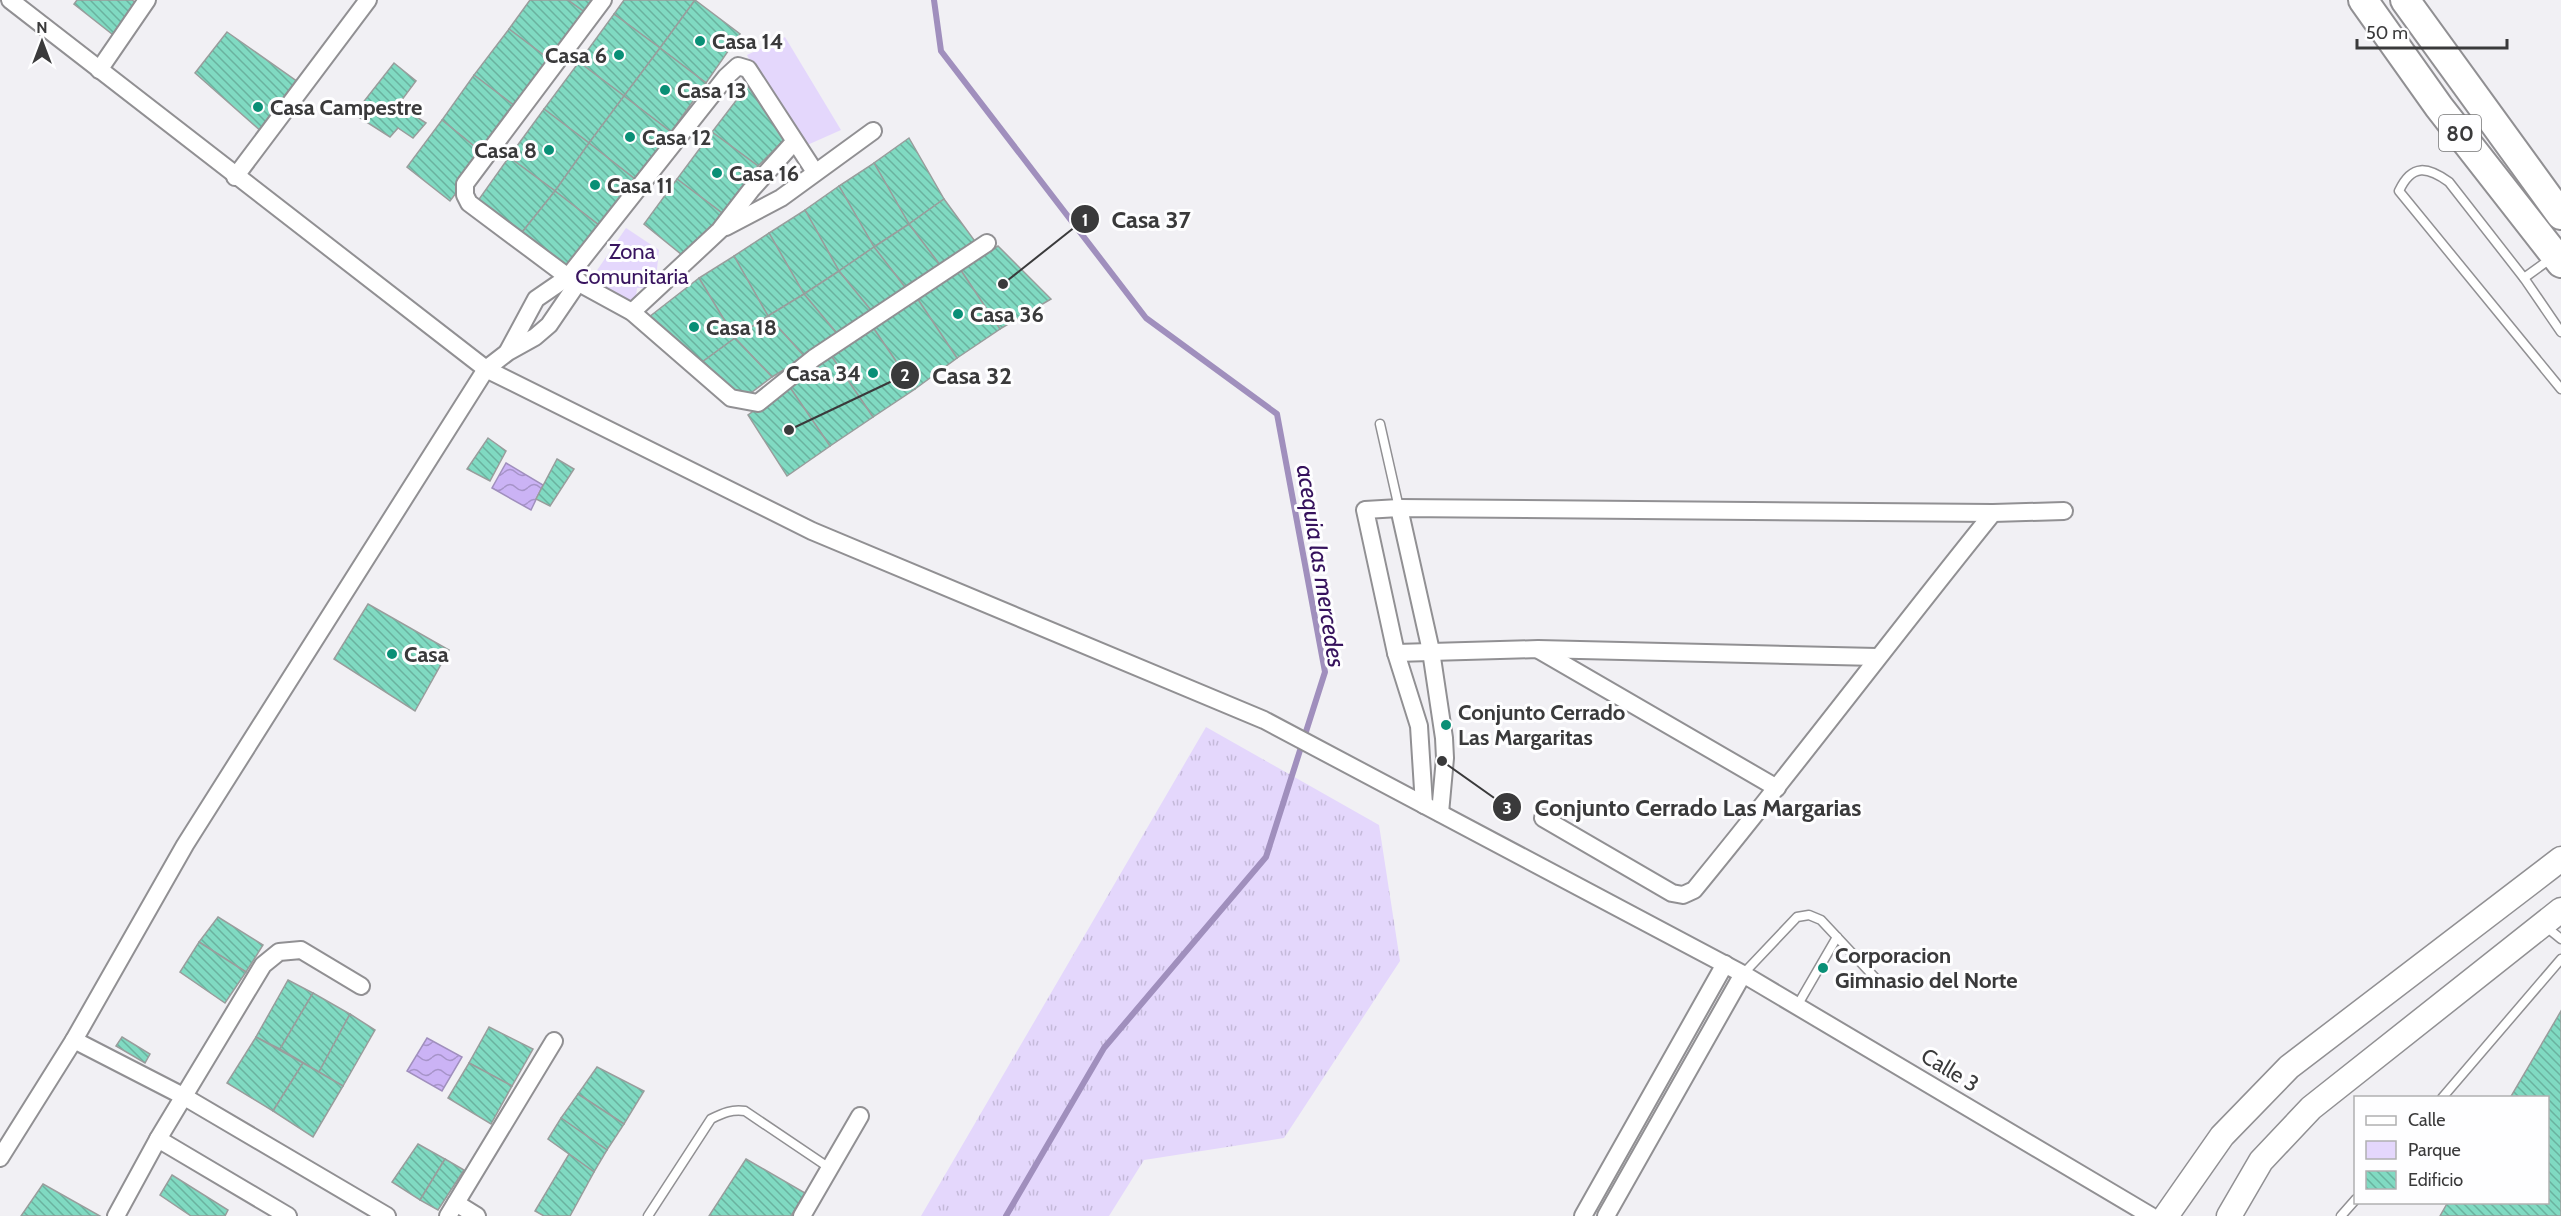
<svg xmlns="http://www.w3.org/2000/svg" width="2561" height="1216" viewBox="0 0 2561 1216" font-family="Cabin,sans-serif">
<defs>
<pattern id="grass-tufts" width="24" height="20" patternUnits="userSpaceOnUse" patternTransform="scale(1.5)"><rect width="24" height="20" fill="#e4d7fc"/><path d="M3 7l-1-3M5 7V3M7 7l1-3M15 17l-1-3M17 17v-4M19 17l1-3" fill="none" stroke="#c4b9d9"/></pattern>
<pattern id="water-waves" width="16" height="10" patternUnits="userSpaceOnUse" patternTransform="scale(1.5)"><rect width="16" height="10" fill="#cbb3f5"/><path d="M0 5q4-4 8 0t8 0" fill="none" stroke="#a693c8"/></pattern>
<pattern id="building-back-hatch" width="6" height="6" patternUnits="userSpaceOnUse" patternTransform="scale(1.5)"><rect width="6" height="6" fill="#80dac2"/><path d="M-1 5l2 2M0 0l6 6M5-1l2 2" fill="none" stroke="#6ab29f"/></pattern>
</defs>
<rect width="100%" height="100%" fill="#f1f0f4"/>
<polygon fill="url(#grass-tufts)" points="1206,727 1379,825 1400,961 1284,1138 1144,1160 1109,1216 921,1216"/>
<g fill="#e4d7fc">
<polygon points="785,37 841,130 796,150 747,55"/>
<polygon points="626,228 659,250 655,288 637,288 635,305 589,282"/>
</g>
<g fill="url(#water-waves)" stroke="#a08fbd" stroke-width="1.5">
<polygon points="506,463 543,485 531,510 492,488"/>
<polygon points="427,1038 462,1057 442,1091 407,1071"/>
</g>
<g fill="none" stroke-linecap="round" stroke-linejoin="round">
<polyline stroke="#a08fbd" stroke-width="6" points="934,0 941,51 1146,318 1277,414 1325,672 1266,857 1104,1048 1006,1216"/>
</g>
<g fill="url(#building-back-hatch)" stroke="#999d9c" stroke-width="1.5">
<polygon points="77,0 132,0 139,5 117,38 74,4"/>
<polygon points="530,0 568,0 589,15 554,63 509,29"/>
<polygon points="568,0 600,0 589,15"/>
<polygon points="624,0 695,0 660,48 614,14"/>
<polygon points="695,0 740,34 706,83 660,48"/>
<polygon points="614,14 660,48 624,96 579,62"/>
<polygon points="509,29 554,63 520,110 474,75"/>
<polygon points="227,32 298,82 263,133 195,73"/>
<polygon points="660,48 706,83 671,132 624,96"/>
<polygon points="579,62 624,96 589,143 544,109"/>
<polygon points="394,63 416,81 398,105 426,123 413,138 398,128 390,137 354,114"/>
<polygon points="474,75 520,110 485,155 442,120"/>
<polygon points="748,85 788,136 758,166 712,132"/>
<polygon points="624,96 671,132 636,180 589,143"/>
<polygon points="544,109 589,143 555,191 509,157"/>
<polygon points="442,120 485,155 450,201 407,167"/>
<polygon points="712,132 758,166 722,213 677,179"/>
<polygon points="909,138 944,199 909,224 874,163"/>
<polygon points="589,143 636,180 600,226 555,191"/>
<polygon points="509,157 555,191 519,236 477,202"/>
<polygon points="874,163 909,224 874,247 839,186"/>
<polygon points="677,179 722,213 687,259 644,224"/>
<polygon points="839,186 874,247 839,271 805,210"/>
<polygon points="555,191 600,226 565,271 519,236"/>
<polygon points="944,199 977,244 943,269 909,224"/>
<polygon points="805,210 839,271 804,294 769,233"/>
<polygon points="909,224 943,269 908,291 874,247"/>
<polygon points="769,233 804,294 768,316 734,256"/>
<polygon points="998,246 1051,299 1000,329 960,269"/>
<polygon points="874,247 908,291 874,314 839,271"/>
<polygon points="734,256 768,316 735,338 699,278"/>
<polygon points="960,269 1000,329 957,358 917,298"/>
<polygon points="839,271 874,314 839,336 804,294"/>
<polygon points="699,278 735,338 698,365 649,317"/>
<polygon points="804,294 839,336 805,357 768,316"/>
<polygon points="917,298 957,358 915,389 874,329"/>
<polygon points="768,316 805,357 772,377 735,338"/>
<polygon points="874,329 915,389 873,417 832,357"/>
<polygon points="735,338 772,377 744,398 698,365"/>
<polygon points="832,357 873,417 830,446 789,386"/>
<polygon points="789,386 830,446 787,476 748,415"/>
<polygon points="488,438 506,451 490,481 467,469"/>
<polygon points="557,459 574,469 550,506 536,499"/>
<polygon points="368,604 449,650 415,711 334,659"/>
<polygon points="218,917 263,945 246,972 199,942"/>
<polygon points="199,942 246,972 225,1003 180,972"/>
<polygon points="288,980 313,993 280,1049 256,1037"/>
<polygon points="313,993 350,1014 319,1072 280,1049"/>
<polygon points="2561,1011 2561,1216 2440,1216 2448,1202 2548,1202 2548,1098 2510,1098"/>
<polygon points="350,1014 375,1030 343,1086 319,1072"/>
<polygon points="489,1027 533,1049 512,1086 469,1063"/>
<polygon points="122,1037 150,1054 145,1063 116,1046"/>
<polygon points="256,1037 303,1063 273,1111 227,1083"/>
<polygon points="303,1063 343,1086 313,1137 273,1111"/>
<polygon points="469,1063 512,1086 491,1124 448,1098"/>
<polygon points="597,1067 644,1091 624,1124 578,1094"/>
<polygon points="578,1094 624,1124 607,1150 561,1118"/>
<polygon points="561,1118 607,1150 594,1172 548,1139"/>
<polygon points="418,1144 445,1159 420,1200 392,1182"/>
<polygon points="569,1154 594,1172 570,1216 544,1216 535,1211"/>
<polygon points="445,1159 464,1170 438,1210 420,1200"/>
<polygon points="746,1159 805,1193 791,1216 709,1216"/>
<polygon points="172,1175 228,1210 225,1216 191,1216 160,1195"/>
<polygon points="43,1184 100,1216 21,1216"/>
</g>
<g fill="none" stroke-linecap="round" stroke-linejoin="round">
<g stroke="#919093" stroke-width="11">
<g id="service">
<polyline points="2524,278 2553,257"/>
<path d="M2561 332 2524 278 2449 182C2428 167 2412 163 2399 191L2561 389"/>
<polyline points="1380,424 1399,508"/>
<polyline points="2545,926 2561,939"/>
<polyline points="1743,974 1797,917 1809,915 1821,920 1879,982"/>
<polyline points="1797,1006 1837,937"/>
<polyline points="2442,1098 2561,959"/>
<path d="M648 1216 711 1119C723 1113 732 1109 745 1111L831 1169"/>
<polyline points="2341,1216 2356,1199"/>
</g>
</g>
<g stroke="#919093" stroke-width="20">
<g id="minor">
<polyline points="10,0 486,369 812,531 1264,720 1743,974 2151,1216"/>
<polyline points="603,0 465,184 465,195 469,203 568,277 632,312 731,398 758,403 814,358 987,243"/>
<polyline points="99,70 147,0"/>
<polyline points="235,177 368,0"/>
<polyline points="726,227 781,198 873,131"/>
<polyline points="632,312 720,230 751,190 794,142"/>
<polyline points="508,351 536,299 568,277 726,77 738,66 748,69 815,172"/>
<polyline points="1399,508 1431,651 1444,738 1445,758 1440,813"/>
<polyline points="1539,650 1777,788"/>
<polyline points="1396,653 1538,649 1877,657"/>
<polyline points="1424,805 1419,726 1396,653 1365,510 1399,508 1993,513 2064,511"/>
<path d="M1543 818 1672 893 1683 895 1694 890C1796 766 1892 638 1993 513"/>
<polyline points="74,1040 183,1096 387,1216"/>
<polyline points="158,1139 288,1216"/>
<polyline points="0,1158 74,1040 185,845 486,369 508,352 535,337 549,325 579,281"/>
<polyline points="456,1203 477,1216"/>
<polyline points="116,1216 158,1139 263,965 279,952 301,950 361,986"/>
<polyline points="448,1216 554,1041"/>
<polyline points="802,1216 860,1116"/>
<polyline points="1583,1216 1725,964"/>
<polyline points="1606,1216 1743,974"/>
</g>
</g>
<g stroke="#919093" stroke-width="27">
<g id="secondary">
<polyline points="2166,1216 2222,1136 2289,1067 2561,859"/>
<polyline points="2229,1216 2261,1161 2311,1108 2561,910"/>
</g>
</g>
<g stroke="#919093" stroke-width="32">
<g id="trunk">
<polyline points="2363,0 2439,107 2561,263"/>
<polyline points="2405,0 2561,215"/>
</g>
</g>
<use href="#service" stroke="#fff" stroke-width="8"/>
<use href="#minor" stroke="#fff" stroke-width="16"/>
<use href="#secondary" stroke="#fff" stroke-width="24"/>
<use href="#trunk" stroke="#fff" stroke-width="28"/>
</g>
<g fill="#098f76" stroke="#fefeff" stroke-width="2">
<circle cx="700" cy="41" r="6"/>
<circle cx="619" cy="55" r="6"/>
<circle cx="665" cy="90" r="6"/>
<circle cx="258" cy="107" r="6"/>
<circle cx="630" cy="137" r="6"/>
<circle cx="549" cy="150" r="6"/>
<circle cx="717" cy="173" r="6"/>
<circle cx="595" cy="185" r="6"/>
<circle cx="958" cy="314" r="6"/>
<circle cx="694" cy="327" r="6"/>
<circle cx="873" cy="373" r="6"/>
<circle cx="392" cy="654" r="6"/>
<circle cx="1446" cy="725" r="6"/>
<circle cx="1823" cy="968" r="6"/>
</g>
<g text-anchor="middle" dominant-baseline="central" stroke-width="6" stroke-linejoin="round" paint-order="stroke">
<rect fill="#fefeff" stroke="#757576" stroke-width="1.5" x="2439" y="115" width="42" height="36" rx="4.5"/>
<g font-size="21" font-weight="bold" fill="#3a3a3b">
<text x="2460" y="133">80</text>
</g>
<g font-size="22" font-weight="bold" fill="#3a3a3b" stroke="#fefeff" text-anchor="start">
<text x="712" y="41">Casa 14</text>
<text x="607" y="55" text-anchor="end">Casa 6</text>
<text x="677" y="90">Casa 13</text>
<text x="270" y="107">Casa Campestre</text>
<text x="642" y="137">Casa 12</text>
<text x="537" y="150" text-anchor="end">Casa 8</text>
<text x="729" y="173">Casa 16</text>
<text x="607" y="185">Casa 11</text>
<text x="970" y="314">Casa 36</text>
<text x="706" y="327">Casa 18</text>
<text x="861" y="373" text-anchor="end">Casa 34</text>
<text x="404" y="654">Casa</text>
<text x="1458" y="712">Conjunto Cerrado<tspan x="1458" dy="25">Las Margaritas</tspan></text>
<text x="1835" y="955">Corporacion<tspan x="1835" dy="25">Gimnasio del Norte</tspan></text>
</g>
<g font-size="22" fill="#38145f" stroke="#fefeff">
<text x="632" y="251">Zona<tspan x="632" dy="25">Comunitaria</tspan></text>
</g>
<g font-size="22" fill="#3a3a3b" stroke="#fefeff">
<text transform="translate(1950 1070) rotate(31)">Calle 3</text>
</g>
<g font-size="24" font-style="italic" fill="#35115c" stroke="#fefeff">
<text transform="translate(1321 566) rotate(81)">acequia las mercedes</text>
</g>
</g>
<path fill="none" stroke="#3a3a3b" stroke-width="2" d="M1003 284L1085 219M789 430L905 375M1442 761L1507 807"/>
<g fill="#3a3a3b" stroke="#fefeff" stroke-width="2">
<circle cx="1003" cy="284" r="6"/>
<circle cx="789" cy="430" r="6"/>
<circle cx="1442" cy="761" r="6"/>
<circle cx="1085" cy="219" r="15"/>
<circle cx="905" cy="375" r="15"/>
<circle cx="1507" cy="807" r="15"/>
</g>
<g font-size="18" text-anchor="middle" font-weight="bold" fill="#fff">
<text x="1085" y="226">1</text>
<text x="905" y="381">2</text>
<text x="1507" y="814">3</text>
</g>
<g font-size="24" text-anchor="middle" font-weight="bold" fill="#3a3a3b" stroke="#fefeff" stroke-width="6" stroke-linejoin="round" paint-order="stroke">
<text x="1151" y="228">Casa 37</text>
<text x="972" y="384">Casa 32</text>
<text x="1698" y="816">Conjunto Cerrado Las Margarias</text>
</g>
<rect x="2354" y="1096" width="195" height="108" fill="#fefeff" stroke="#b0b0b1" stroke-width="1.5"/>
<rect x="2366" y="1116" width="30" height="9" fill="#ffffff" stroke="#b0b0b1" stroke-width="1.5"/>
<text x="2408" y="1126" font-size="18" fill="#3a3a3b">Calle</text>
<rect x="2366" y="1141" width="30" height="18" fill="#e4d7fc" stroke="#b0b0b1" stroke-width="1.5"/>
<text x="2408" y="1156" font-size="18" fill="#3a3a3b">Parque</text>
<rect x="2366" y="1171" width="30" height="18" fill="url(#building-back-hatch)" stroke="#b0b0b1" stroke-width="1.5"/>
<text x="2408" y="1186" font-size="18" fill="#3a3a3b">Edificio</text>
<g transform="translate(42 42)" stroke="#fefeff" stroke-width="4.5" paint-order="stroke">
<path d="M0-4.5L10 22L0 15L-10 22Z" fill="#3a3a3b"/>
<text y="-9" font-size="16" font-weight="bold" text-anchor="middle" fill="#3a3a3b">N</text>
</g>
<path d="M2357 39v9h150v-9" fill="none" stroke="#3a3a3b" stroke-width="3"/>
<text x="2366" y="39" font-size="18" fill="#3a3a3b" stroke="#fefeff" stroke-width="4.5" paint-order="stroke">50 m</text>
</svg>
